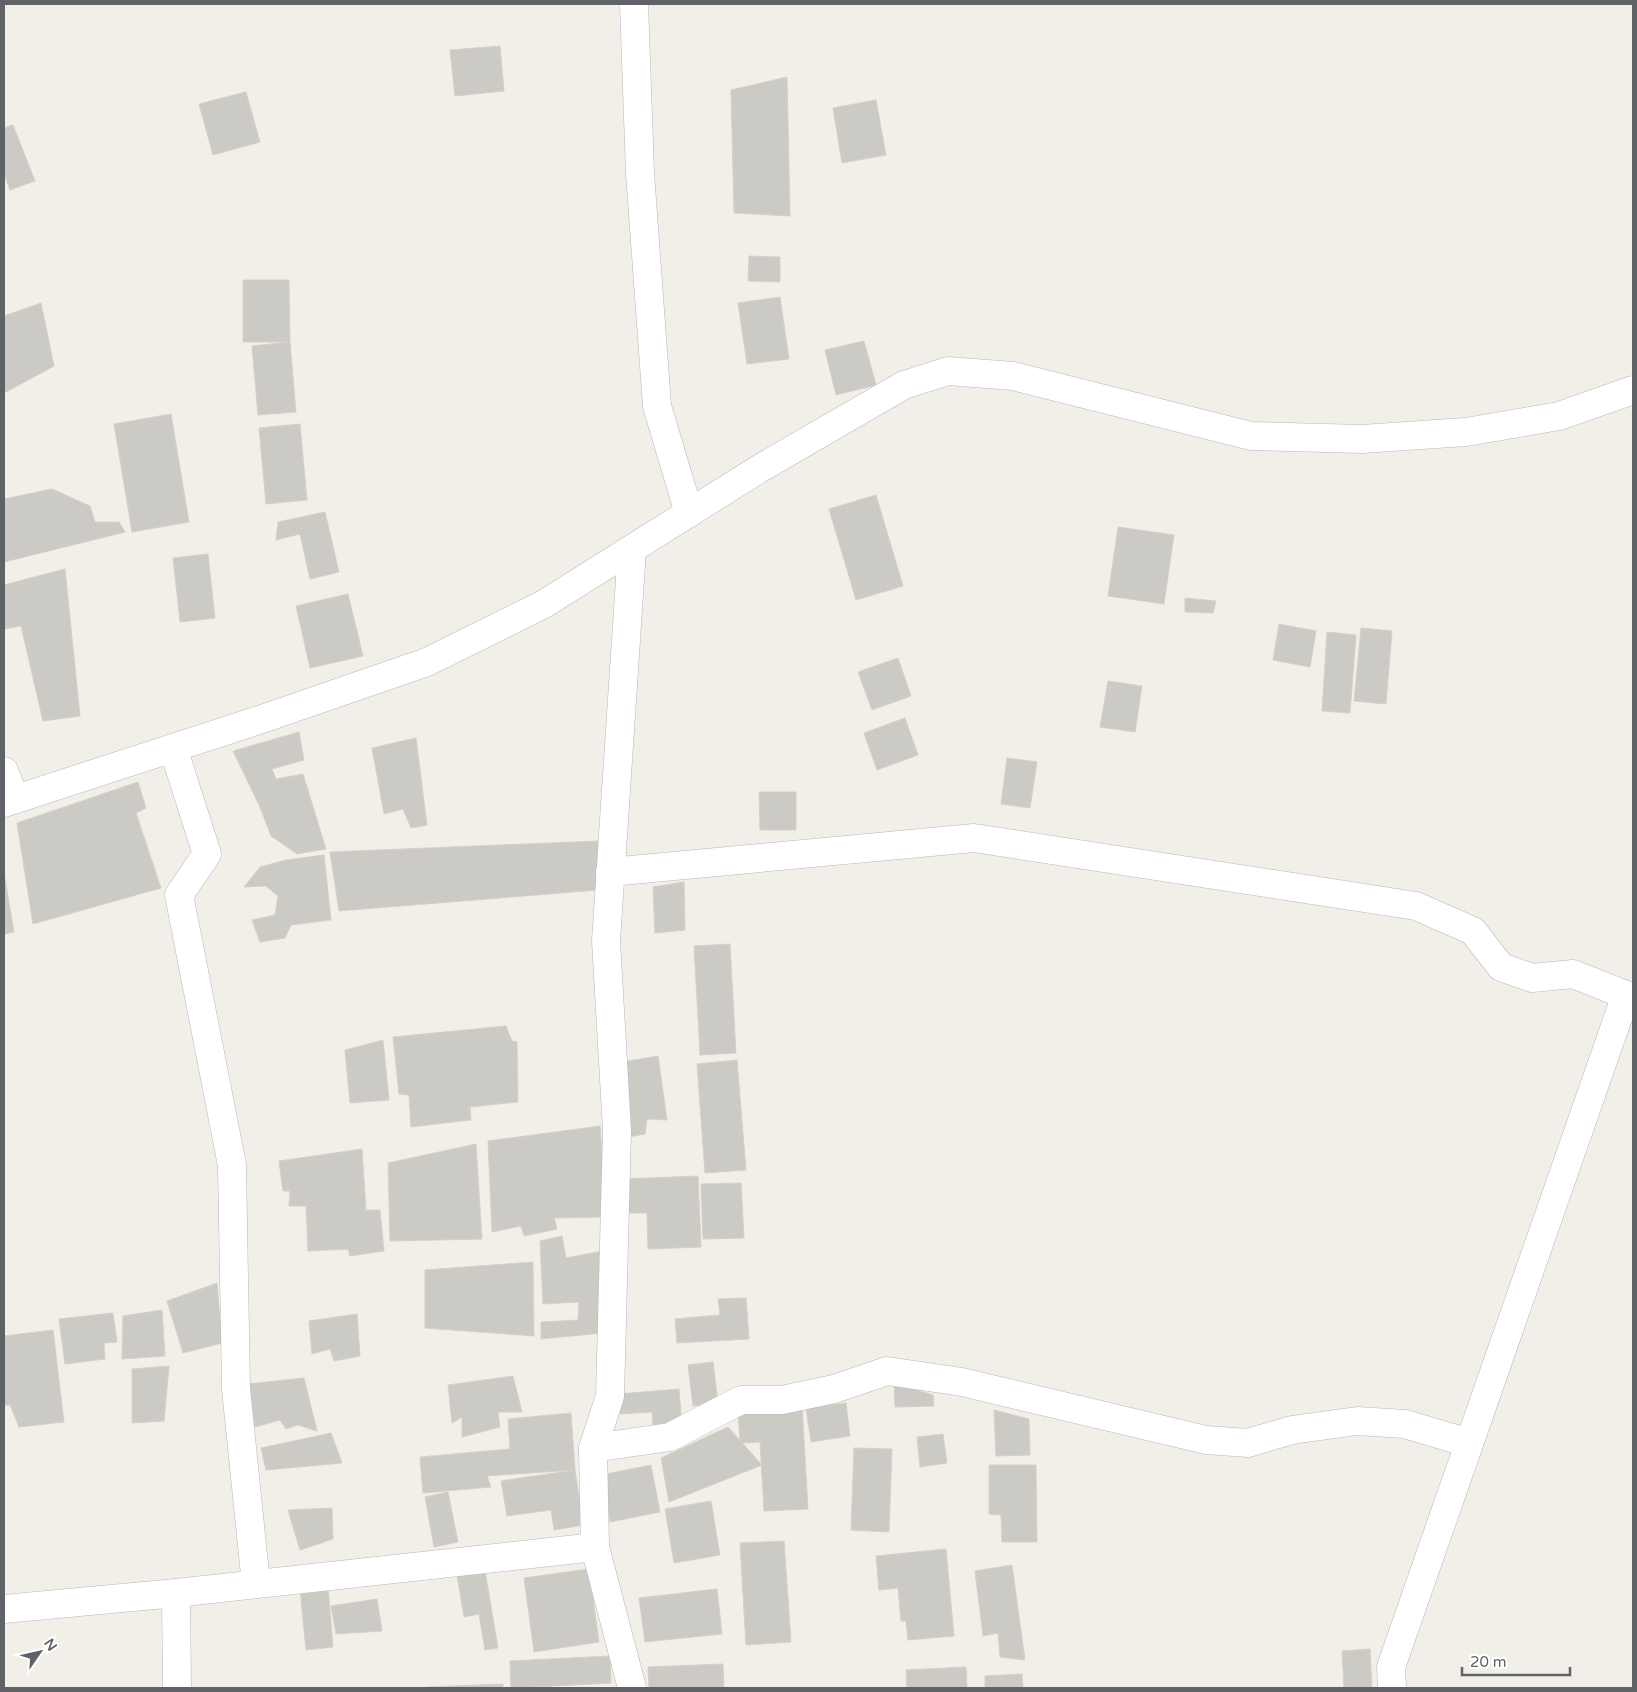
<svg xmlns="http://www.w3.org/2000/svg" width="1637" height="1692" viewBox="0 0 1637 1692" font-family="'Varela Round',sans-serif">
<rect width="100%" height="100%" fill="#f1efe8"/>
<g fill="#cccac5" stroke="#d6d1c6">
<polygon points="500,46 504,91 455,96 450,50"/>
<polygon points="787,77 790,216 734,213 731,90"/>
<polygon points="246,92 260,142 213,155 199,104"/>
<polygon points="876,100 886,155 842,163 833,108"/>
<polygon points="13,125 35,181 10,190 4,173 4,128"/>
<polygon points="749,256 780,257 780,282 748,281"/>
<polygon points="243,280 289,280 290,342 243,342"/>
<polygon points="780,297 789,359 747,364 738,303"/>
<polygon points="41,303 54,366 4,393 4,316"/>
<polygon points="864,341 876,385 836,395 825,350"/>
<polygon points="290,342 296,412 258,415 252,346"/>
<polygon points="171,414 189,522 132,532 114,424"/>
<polygon points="300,424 307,500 266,504 259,428"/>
<polygon points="52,489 90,506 95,522 119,522 125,532 4,562 4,499"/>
<polygon points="876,495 903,586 856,600 829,509"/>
<polygon points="325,512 339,572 310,579 300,534 276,540 278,522"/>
<polygon points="1118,527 1174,535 1164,604 1108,596"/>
<polygon points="208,554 215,618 180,622 173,558"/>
<polygon points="65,569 80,716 43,721 21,626 4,629 4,585"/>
<polygon points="348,594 363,656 310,668 296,606"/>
<polygon points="1185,598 1216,601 1213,613 1185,612"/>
<polygon points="1279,624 1316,631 1310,667 1273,660"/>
<polygon points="1361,628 1392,631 1386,704 1354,701"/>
<polygon points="1327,632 1356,635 1350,713 1322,711"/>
<polygon points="898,658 911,696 872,710 858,672"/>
<polygon points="1108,681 1142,686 1135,732 1100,727"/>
<polygon points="905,718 918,755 877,770 864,733"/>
<polygon points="299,732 304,760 272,769 276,779 303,774 326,849 297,854 271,836 260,807 233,751"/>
<polygon points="416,738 427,825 411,828 403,809 384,814 372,748"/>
<polygon points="1007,758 1037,762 1030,808 1001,804"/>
<polygon points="138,782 146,808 136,813 161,888 33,924 17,823"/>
<polygon points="759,792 796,792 796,830 760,830"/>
<polygon points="598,841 598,890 339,911 330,852"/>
<polygon points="324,855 331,920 291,925 285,938 260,942 252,920 275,915 278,896 266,886 244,887 260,867 286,860"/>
<polygon points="4,873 14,932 4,934"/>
<polygon points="684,882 685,930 655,933 653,887"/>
<polygon points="730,944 736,1053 700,1055 694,946"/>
<polygon points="506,1026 512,1041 517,1042 518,1102 470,1107 471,1120 411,1127 409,1095 399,1094 393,1037"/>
<polygon points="383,1040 389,1100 350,1103 345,1050"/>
<polygon points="658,1056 667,1120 647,1119 645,1134 628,1137 623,1062"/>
<polygon points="737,1060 746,1170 705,1173 697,1064"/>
<polygon points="600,1126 607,1217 554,1218 557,1229 524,1236 521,1226 492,1232 488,1141"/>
<polygon points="476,1144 482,1239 390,1241 388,1163"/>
<polygon points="362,1149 366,1210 380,1210 384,1251 350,1256 348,1249 308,1251 306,1206 289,1206 290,1191 283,1191 279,1161"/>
<polygon points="698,1176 701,1247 648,1249 647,1213 623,1213 622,1179"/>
<polygon points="741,1183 744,1238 703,1239 701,1184"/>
<polygon points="562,1236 566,1258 603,1251 602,1333 541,1339 541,1322 578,1320 579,1302 543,1304 540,1241"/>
<polygon points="533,1262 534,1336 425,1328 425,1270"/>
<polygon points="217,1283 222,1343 183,1353 167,1301"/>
<polygon points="746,1298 749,1339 677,1343 675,1319 720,1315 718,1299"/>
<polygon points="162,1310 165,1356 122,1359 123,1316"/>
<polygon points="113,1313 117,1342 104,1343 105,1359 65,1364 59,1319"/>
<polygon points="357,1314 360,1356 334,1361 330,1349 312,1354 309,1321"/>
<polygon points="53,1330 64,1422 19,1427 10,1405 4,1405 4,1336"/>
<polygon points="713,1362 718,1403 693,1406 688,1365"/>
<polygon points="169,1366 164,1421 132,1423 132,1369"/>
<polygon points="513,1376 522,1412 498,1412 500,1427 462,1437 462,1417 452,1423 448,1385"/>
<polygon points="304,1378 317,1431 298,1425 286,1429 280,1420 255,1427 248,1384"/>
<polygon points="894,1383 933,1395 934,1406 895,1407"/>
<polygon points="679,1389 682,1427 653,1429 652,1412 620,1414 619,1394"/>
<polygon points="846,1403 850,1436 811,1442 806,1408"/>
<polygon points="802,1406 808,1509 764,1511 760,1442 740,1443 738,1409"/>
<polygon points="994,1410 1029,1419 1030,1455 996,1456"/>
<polygon points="571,1413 575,1470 487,1476 491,1487 423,1493 420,1457 510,1449 508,1419"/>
<polygon points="728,1427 762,1465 669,1502 661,1458"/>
<polygon points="331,1433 342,1463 266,1470 261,1448"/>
<polygon points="943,1434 947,1463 920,1467 917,1437"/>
<polygon points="854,1448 892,1449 889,1532 851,1530"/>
<polygon points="651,1465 660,1512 610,1522 601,1475"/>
<polygon points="989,1465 1036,1465 1037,1542 1002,1542 1001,1515 989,1514"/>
<polygon points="575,1470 583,1525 554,1530 551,1510 507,1516 501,1481"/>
<polygon points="448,1492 458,1542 434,1547 425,1497"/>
<polygon points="711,1501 720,1555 674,1563 665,1509"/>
<polygon points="332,1508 333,1539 300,1550 288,1510"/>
<polygon points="784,1541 791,1642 746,1645 740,1543"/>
<polygon points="946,1549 954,1636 908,1640 906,1621 901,1621 898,1588 879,1590 876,1556"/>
<polygon points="1012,1565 1025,1660 1000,1657 998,1633 983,1636 975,1571"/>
<polygon points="589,1569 599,1642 534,1652 524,1578"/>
<polygon points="485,1571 498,1648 485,1650 479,1614 464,1617 457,1575"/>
<polygon points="328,1586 333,1647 306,1650 300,1589"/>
<polygon points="717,1589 722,1634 645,1642 639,1598"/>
<polygon points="377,1599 382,1631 336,1634 331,1606"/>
<polygon points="1370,1649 1372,1688 1344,1688 1342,1651"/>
<polygon points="610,1656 611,1683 534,1687 534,1688 511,1688 510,1661"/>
<polygon points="723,1664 724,1688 649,1688 648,1667"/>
<polygon points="966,1667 967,1688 907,1688 906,1670"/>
<polygon points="1022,1674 1023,1688 985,1688 985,1676"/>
<polygon points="503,1684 503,1688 427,1688 426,1687"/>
</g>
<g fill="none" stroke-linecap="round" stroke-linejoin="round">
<g stroke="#b5b8bc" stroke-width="29">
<g id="minor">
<polyline points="634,4 640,173 657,406 689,513"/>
<polyline points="632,549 606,941 617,1130 610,1396 593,1448 595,1547 632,1688"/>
<polyline points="173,748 207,854 179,895 232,1165 236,1389 256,1584"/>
<polyline points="4,771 15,799"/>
<polyline points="4,803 262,719 427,662 544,604 759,469 904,385 948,371 1013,376 1251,436 1362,439 1466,432 1559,416 1633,390"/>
<polyline points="610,872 974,838 1416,906 1473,931 1501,967 1532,978 1573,974 1626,995 1391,1667 1392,1688"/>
<polyline points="593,1448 670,1437 741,1400 782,1400 834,1389 887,1371 962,1382 1206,1440 1248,1443 1292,1430 1357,1421 1405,1424 1469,1443"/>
<polyline points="176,1593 177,1688"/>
<polyline points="4,1609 176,1593 595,1547"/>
</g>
</g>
<use href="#minor" stroke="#fff" stroke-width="28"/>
</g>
<rect width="1637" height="1692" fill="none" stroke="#5f6368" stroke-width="10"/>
<g transform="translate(40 1652) rotate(56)" stroke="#ffffff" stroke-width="4" paint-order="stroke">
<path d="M0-4L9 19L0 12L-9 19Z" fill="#5f6368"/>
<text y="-8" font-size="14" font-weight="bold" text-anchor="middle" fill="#5f6368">N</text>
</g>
<path d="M1462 1667v8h108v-8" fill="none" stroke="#5f6368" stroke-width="2.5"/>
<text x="1470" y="1667" font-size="15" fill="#5f6368" stroke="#ffffff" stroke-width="4" paint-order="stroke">20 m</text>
</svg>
